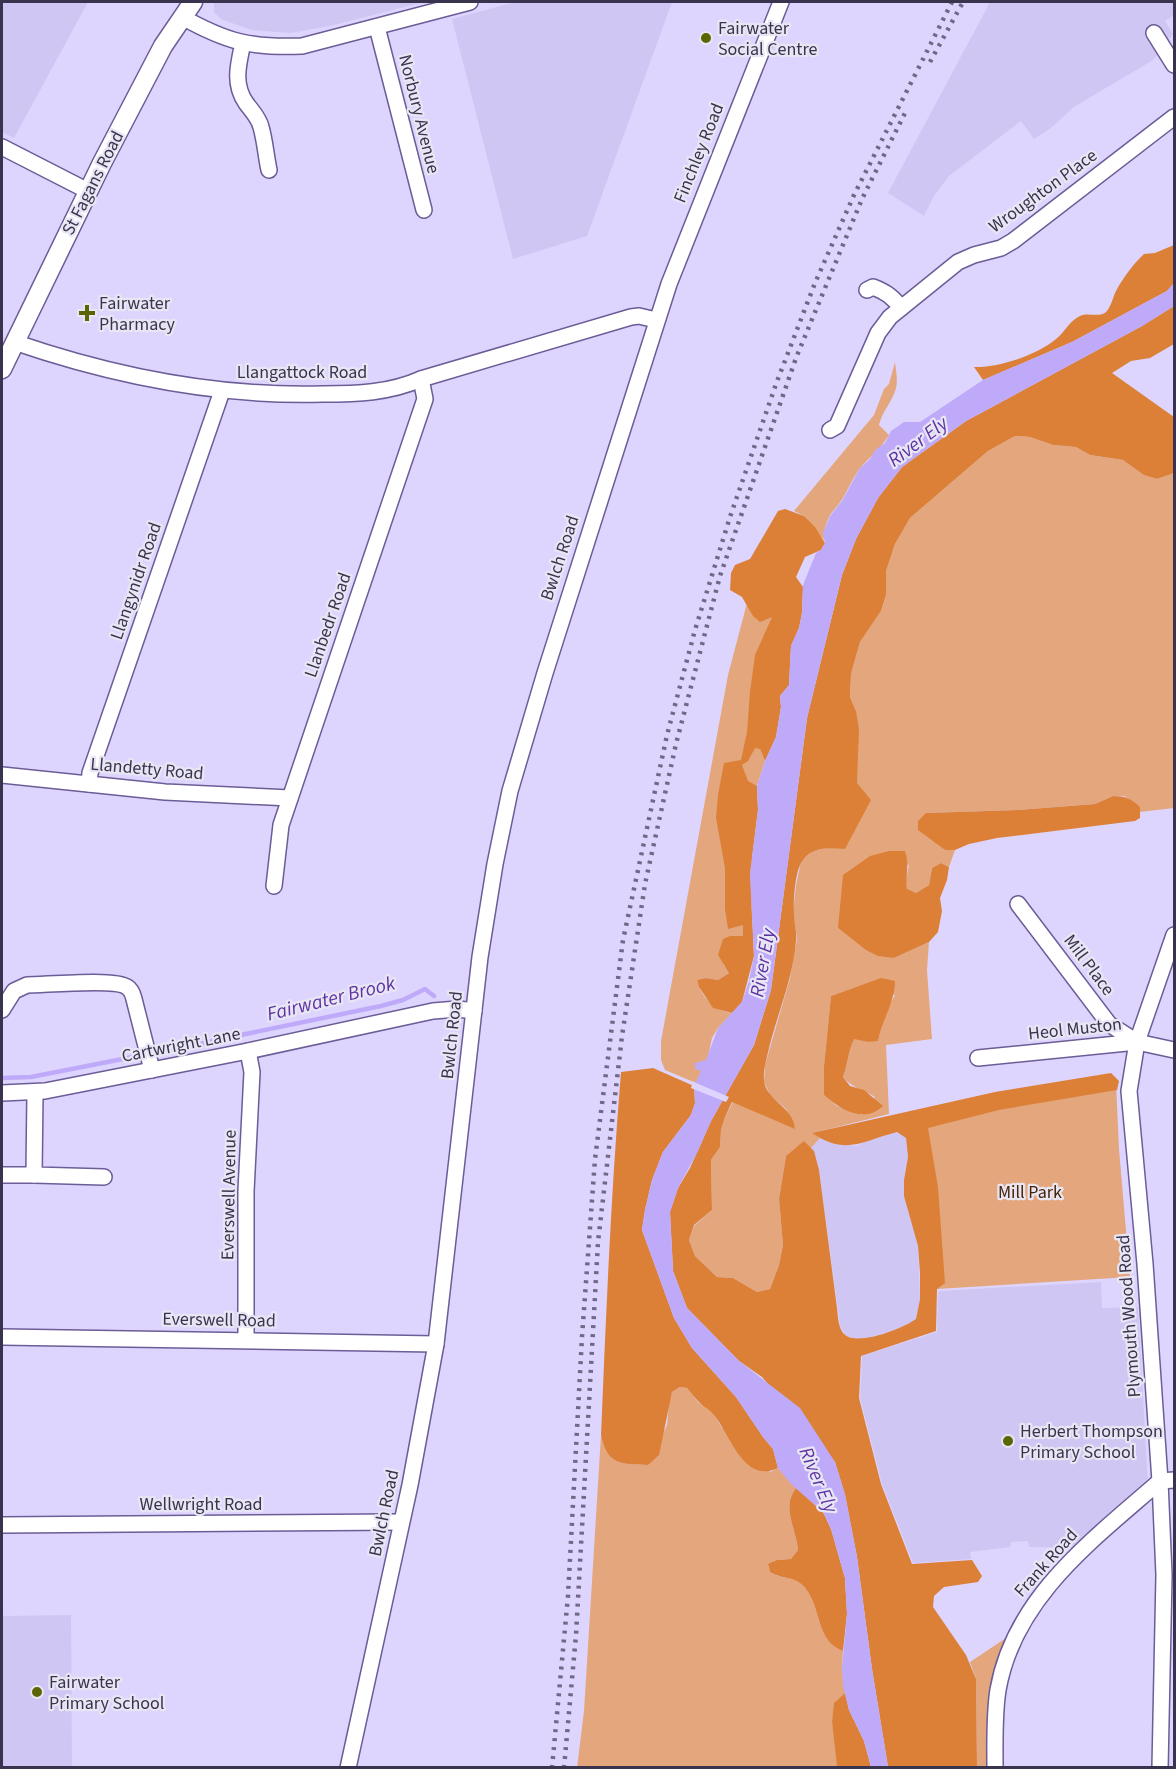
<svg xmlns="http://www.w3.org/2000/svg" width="1176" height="1769" viewBox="0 0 1176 1769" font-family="'Source Sans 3',sans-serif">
<rect width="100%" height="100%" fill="#ded5fe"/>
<g fill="#d0c6f3">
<polygon points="2,2 88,2 14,138 2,132"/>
<polygon points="214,2 424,2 334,25 291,33 252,30 229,22 221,19 214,12"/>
<polygon points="516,2 672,2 587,236 513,259 452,19"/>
<polygon points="990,2 1174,2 1174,15 1165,21 1173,34 1153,60 1074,107 1051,128 1034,139 1021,121 949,176 934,196 924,216 888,193"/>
<polygon points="897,1132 906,1138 908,1157 904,1180 918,1246 920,1299 916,1319 907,1326 865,1339 854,1339 845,1335 840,1325 819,1170 811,1148 820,1138 831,1143 857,1146 871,1138"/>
<polygon points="1101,1282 1102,1308 1138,1307 1148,1486 1077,1548 1029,1547 1028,1541 1011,1542 1010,1547 970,1552 971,1559 913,1563 882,1484 860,1398 862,1356 937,1332 938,1291"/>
<polygon points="71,1615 72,1767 2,1767 2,1616"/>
</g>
<g fill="#e4a77d" fill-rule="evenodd">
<path d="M895 362C896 371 898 380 896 388 893 401 882 411 879 425L889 435C882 447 871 456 862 466 854 475 849 488 843 498 839 505 833 510 829 517 826 524 823 532 824 540L804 516 794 511 874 415 884 389 889 384Z"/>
<path d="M1015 436 1030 437 1053 445 1076 447 1090 455 1123 460 1145 475 1157 479 1174 473V808L1140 812V807L1124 796H1113L1095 804 1018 810 926 813 944 850H955L949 867 941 863 932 868 929 885 916 893 907 890 906 880 909 864 838 928 866 949 894 958 929 942 927 970 932 1039 886 1045 889 1114 813 1133 820 1138 811 1148 786 1156 779 1199 783 1245 779 1265 770 1289 757 1292 733 1278 717 1277 695 1256 689 1240 694 1226 712 1210 711 1160 720 1147 721 1130 725 1117 733 1102 795 1128 786 1109 770 1095 764 1082 765 1065 790 978 797 939 793 912 796 885 801 861 812 851 826 848 857 783 856 711 850 697 851 674 860 642 881 611 886 595V571L895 544 910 518 988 451ZM859 986 895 995 886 1011 878 1040 868 1042 854 1038C848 1051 848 1064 843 1077 852 1088 864 1090 875 1097L862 1115 837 1106 824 1095V1066L831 996Z"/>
<path d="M747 603 774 609 760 749 765 761 757 786 750 783 753 906 742 902 752 920 753 942 723 964 730 972 718 980 706 978 697 980C701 997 715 1011 732 1013L718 1028 712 1038 708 1057 696 1083 665 1070 661 1060V1041L728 675Z"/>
<polygon points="1116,1082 1119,1149 1130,1277 937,1289 911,1121"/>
<path d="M680 1387 687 1388 699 1403 713 1413 722 1428 770 1472 778 1468 796 1488C781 1508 796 1527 798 1550L791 1559 777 1560 768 1565 770 1572C783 1581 796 1574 806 1589 822 1611 816 1641 843 1651L842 1668 845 1693 835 1703 832 1722 839 1767 577 1768 584 1711 601 1435C607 1465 620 1464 648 1465L667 1425 669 1403 672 1392Z"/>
<polygon points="1018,1630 1005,1661 995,1767 977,1767 976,1679 970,1662"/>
</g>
<g fill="#dc8037">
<path d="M1174 245V283L1167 291 1072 342 983 380 974 367C998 368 1037 355 1056 339 1065 332 1069 321 1080 316 1088 312 1099 318 1106 312 1111 307 1113 297 1116 291 1123 278 1133 264 1144 254L1155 253Z"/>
<path d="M1174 306V344L1150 358 1131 361 1112 373 1174 417V473L1157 479 1144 475 1123 460 1090 455 1076 447 1053 445 1030 437 1015 436 988 451 910 518 895 544 886 571V595L881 611 860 642 851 674 850 697 856 711 859 729 857 783 871 800 845 849C830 848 813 846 803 860 795 869 793 902 794 914 794 923 797 932 796 941 793 978 778 1012 769 1048 767 1058 763 1069 764 1080 765 1100 794 1107 795 1129L732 1102 725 1117 721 1130 720 1147 711 1160 712 1210 694 1225 689 1240 695 1256 717 1277 733 1278 757 1292 770 1289 779 1265 783 1245 779 1199 786 1156 804 1141 814 1151 819 1170 837 1308C838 1316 838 1329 845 1335 859 1346 904 1328 916 1319L920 1299V1273L918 1246 904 1196V1180L908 1157 906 1138 897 1132C862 1141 846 1156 812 1133L995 1092 1111 1073 1119 1081 1117 1090 999 1110 928 1128 938 1187 945 1283 937 1289 936 1331 861 1356 859 1398 881 1484 912 1564 972 1560 982 1576 978 1582 944 1587 934 1596 933 1607 966 1655 976 1679 977 1767H888L872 1669 857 1557 845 1495 835 1462 762 1377 739 1361 687 1308 673 1271 670 1212 678 1188 690 1168 711 1121 754 1045 771 990 807 718 842 575 856 539 878 498 902 467 966 421 1142 326Z"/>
<polygon points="785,509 804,516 815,527 825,543 821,550 805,557 796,577 803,587 802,613 799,628 791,646 789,685 780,696 781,707 776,737 765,761 760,749 755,748 748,761 742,765 748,781 757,786 758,810 750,874 754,956 742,1002 732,1013 713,1008 699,987 697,980 706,978 718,980 729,973 718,955 723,939 730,936 743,936 743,925 728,929 725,909 725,868 716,818 718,795 724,763 741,760 747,732 750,692 755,655 772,617 760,622 753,616 742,597 730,590 731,573 735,565 750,559 778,511"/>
<path d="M1113 796C1125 796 1132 799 1140 807V818L1135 821 997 838 969 844 955 850H945L918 830V821L926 813 1018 810 1095 804Z"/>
<path d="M889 851H905C910 866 905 874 907 889L916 893 929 885 932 868 941 863 949 867 947 880 940 898 942 911 938 932 929 942 894 958 878 956 866 950 838 928 843 875 870 856Z"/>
<path d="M881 978 895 981C895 1002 882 1020 878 1041L868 1042 854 1039C848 1051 848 1064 843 1077L850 1086 864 1090 883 1106C864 1124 841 1110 824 1095V1066L831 996Z"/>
<path d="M653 1068 694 1086 695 1103 691 1115 663 1152 652 1180 645 1210 642 1230 674 1318 692 1348 736 1397 763 1437 773 1449 778 1468C743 1485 730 1433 713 1414 709 1409 703 1407 699 1402 695 1398 691 1393 687 1388L680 1387 672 1392 659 1455 648 1465C620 1464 607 1465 601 1435 606 1314 611 1193 621 1072Z"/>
<path d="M796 1488 823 1512 831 1529 845 1578 847 1614 843 1651C816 1641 822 1611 806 1589 796 1575 782 1580 770 1572L768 1564 777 1560 791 1559 798 1550C796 1527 781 1508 796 1488Z"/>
<polygon points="845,1693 849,1710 864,1741 871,1767 839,1767 837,1766 832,1722 834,1703"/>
</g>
<polygon fill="#beaaf9" points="1174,283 1174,306 1142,326 966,421 902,467 878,498 856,539 842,575 807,718 771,990 754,1045 711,1121 698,1151 678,1188 670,1212 673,1271 687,1308 739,1361 800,1408 835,1462 845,1494 857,1557 872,1669 888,1767 871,1767 864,1741 849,1710 843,1686 842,1668 847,1614 845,1578 831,1529 823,1512 791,1484 778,1468 773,1449 763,1437 736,1397 692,1348 674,1318 642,1230 645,1210 652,1180 663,1152 691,1115 695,1103 694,1086 701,1071 695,1069 695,1063 706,1060 718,1028 742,1002 749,981 754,956 750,874 758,810 757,786 765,761 776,737 781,707 780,696 789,685 791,646 799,628 802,614 803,585 816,553 821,550 825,543 823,533 830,516 842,501 860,468 870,459 875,450 885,443 891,431 904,422 920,422 983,380 1072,342 1167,291"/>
<polygon fill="#ded5fe" points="693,1081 696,1083 729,1097 726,1102 691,1088"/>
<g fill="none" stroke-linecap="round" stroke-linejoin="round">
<g stroke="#beaaf9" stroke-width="4.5">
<polyline points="231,1037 381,1006 403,1000 425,989 434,996"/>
<polyline points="159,1053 223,1039"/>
<polyline points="2,1078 31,1077 138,1056"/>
</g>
<g stroke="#6c5c97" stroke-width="18">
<g id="minor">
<path d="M182 17C227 42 250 48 302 46L470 2"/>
<polyline points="377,27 424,210"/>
<polyline points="1154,33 1174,65"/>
<path d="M243 43C238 65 233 84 246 103 252 111 259 118 261 127 265 141 266 156 269 170"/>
<polyline points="2,147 88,191"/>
<path d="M867 290 873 287C886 292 893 297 901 308"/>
<path d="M14 342C113 376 217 397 323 394 357 394 389 393 421 379L631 317 639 316 656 320"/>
<polyline points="830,430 837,426 878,333 890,317 958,262 974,255 1001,248 1013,241 1174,117"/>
<polyline points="2,775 165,792 290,798"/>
<polyline points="89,784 90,773 222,391"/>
<polyline points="274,886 281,825 425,399 421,379"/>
<polyline points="1018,904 1109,1024 1137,1042"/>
<path d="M2 1010 14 991 27 985C45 985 115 978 127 987 132 990 133 995 134 999L152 1070"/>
<polyline points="978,1058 1137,1042 1174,1050"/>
<polyline points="2,1093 45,1091 248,1051 433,1011 458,1009 474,1011"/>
<polyline points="35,1093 34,1175 104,1177"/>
<polyline points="2,1175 34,1175"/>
<polyline points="2,1337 436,1344"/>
<polyline points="246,1340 246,1191 252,1072 248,1051"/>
<polyline points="2,1525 401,1522"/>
<polyline points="348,1768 410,1485 436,1344 480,957 495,864 510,791 545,673 669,284 781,2"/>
<path d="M995 1768C995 1742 994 1715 998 1690 1014 1597 1094 1539 1160 1481L1174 1480"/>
<polyline points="1160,1768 1164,1575 1160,1481 1145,1264 1129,1091 1137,1042 1174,935"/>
</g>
</g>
<g stroke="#6c5c97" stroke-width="21">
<polyline id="tertiary" points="2,369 102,163 163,46 193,2"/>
</g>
<use href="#minor" stroke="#fff" stroke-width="15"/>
<use href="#tertiary" stroke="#fff" stroke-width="18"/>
<g stroke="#6f6887" stroke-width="4.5" stroke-dasharray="3 6" stroke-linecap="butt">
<polyline points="930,62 963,2"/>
<polyline points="552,1768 568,1596 582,1337 595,1159 623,940 667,735 695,630 730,517 776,384 815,283 854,195 952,2"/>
<polyline points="564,1768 576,1635 598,1242 622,1036 645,884 676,744 720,576 796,358 862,199 906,111"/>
</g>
</g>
<g fill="#5c6504" stroke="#e9e6f4" stroke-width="2">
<circle cx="706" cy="38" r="6"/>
<path d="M84 304h6v6h6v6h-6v6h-6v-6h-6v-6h6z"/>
<circle cx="1008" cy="1441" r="6"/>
<circle cx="37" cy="1692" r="6"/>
</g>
<g text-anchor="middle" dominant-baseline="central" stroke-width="4.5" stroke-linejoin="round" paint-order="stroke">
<g font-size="18" fill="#3a334e" stroke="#e9e6f4" text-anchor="start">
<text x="718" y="28">Fairwater<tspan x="718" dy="21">Social Centre</tspan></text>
<text x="99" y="303">Fairwater<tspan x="99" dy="21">Pharmacy</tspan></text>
<text x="1020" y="1431">Herbert Thompson<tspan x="1020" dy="21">Primary School</tspan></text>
<text x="49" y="1682">Fairwater<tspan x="49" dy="21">Primary School</tspan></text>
</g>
<g font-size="18" fill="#3a334e" stroke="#e9e6f4">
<text transform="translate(419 114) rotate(76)">Norbury Avenue</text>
<text transform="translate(699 153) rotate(-68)">Finchley Road</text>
<text transform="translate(93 183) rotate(-63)">St Fagans Road</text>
<text transform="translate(1043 191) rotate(-36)">Wroughton Place</text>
<text x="302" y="372">Llangattock Road</text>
<text transform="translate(560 558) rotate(-72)">Bwlch Road</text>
<text transform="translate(136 581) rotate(-71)">Llangynidr Road</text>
<text transform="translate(328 625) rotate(-71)">Llanbedr Road</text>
<text transform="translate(147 769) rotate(5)">Llandetty Road</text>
<text transform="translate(1089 965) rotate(53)">Mill Place</text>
<text transform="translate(1075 1029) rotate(-6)">Heol Muston</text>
<text transform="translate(452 1035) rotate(-84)">Bwlch Road</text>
<text transform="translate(181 1045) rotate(-11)">Cartwright Lane</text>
<text transform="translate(229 1195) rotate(-89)">Everswell Avenue</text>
<text transform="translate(1129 1316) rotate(-94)">Plymouth Wood Road</text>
<text transform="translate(219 1320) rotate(1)">Everswell Road</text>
<text x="201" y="1504">Wellwright Road</text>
<text transform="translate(384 1513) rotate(-78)">Bwlch Road</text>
<text transform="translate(1046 1563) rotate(-48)">Frank Road</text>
</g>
<g font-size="18" fill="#482305" stroke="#e9e6f4">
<text x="1030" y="1192">Mill Park</text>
</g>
<g font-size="20" font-style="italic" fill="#5e34a5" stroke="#e9e6f4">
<text transform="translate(918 442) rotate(-37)">River Ely</text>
<text transform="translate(763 963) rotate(-80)">River Ely</text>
<text transform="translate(331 999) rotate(-14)">Fairwater Brook</text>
<text transform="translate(818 1480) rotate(67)">River Ely</text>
</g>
</g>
<rect width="1176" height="1769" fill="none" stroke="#3a334e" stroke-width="6"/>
</svg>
